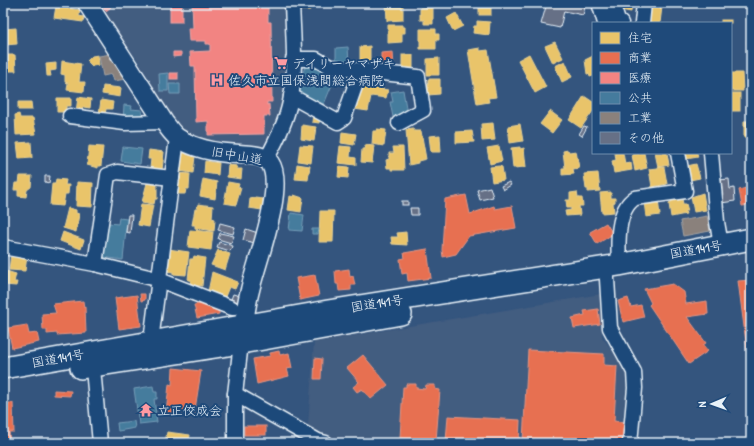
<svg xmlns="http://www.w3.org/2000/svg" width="754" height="446" viewBox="0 0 754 446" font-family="'Patrick Hand','Klee One',sans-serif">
<rect width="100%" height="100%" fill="#34557e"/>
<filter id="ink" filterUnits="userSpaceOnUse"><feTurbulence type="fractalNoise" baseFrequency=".025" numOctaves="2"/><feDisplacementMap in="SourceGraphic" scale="8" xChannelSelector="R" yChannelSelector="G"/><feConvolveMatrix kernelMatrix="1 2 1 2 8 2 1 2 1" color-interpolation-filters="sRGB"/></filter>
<g filter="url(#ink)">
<g fill="#435d80">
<polygon points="97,3 286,3 287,71 281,114 274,132 261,148 253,149 198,140 185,132 171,115 137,59"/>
<polygon points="601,294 602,337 630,374 626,443 434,443 324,437 308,427 314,342"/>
</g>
<g fill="#e9c46a" stroke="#e9d295">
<polygon points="298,3 309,3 310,10 299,10"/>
<polygon points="386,3 400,3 401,6 403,6 403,20 387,21"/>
<rect x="444" y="3" width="10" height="3"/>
<polygon points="617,3 632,3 631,12 620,10 621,5"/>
<rect x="479" y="4" width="12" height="11"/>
<polygon points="56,6 80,10 79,16 84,17 83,22 54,18"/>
<polygon points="650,6 662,7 660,23 649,23"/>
<polygon points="433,7 433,24 424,24 424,20 420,20 420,8"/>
<polygon points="456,13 463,26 453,31 447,18"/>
<polygon points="747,16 751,16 751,31 748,32"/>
<rect x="721" y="20" width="10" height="3"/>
<polygon points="477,21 490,22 489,35 473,33 474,26 477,26"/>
<polygon points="388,25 402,25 402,27 405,27 405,33 402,33 402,42 388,43"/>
<polygon points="16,28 17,44 5,45 4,29"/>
<polygon points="420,29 436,29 436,34 439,34 439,40 436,40 436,49 420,49"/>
<polygon points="751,40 751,60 749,60 747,41"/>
<polygon points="555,42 563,58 553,63 545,46"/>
<polygon points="370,46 370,65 360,65 360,47"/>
<polygon points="480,48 480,51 488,50 496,97 488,98 489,102 477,104 468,50"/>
<polygon points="529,54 546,87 535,93 518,60"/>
<polygon points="5,55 15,55 16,71 6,71"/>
<polygon points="98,55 99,65 92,66 87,61 92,56"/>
<rect x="402" y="55" width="11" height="17"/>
<polygon points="593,56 593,76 590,77 589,74 587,74 585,60"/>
<polygon points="439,58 439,75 427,75 427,59"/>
<polygon points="62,61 81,64 79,82 85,82 84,92 67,90 68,83 65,82 65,75 61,74"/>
<polygon points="565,61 572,77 562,82 555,66"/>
<polygon points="56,63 56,70 50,71 51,76 47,76 46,64"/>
<polygon points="731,73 742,73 743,91 731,91"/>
<rect x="747" y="77" width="4" height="17"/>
<polygon points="428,79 440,79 440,94 428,95"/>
<polygon points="357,85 388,90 386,98 371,96 368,111 354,109"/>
<polygon points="103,86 121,88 120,97 102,94"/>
<rect x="731" y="93" width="9" height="18"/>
<polygon points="584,96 593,102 593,111 581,128 569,120"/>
<rect x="747" y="96" width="4" height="13"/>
<polygon points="78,97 91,99 90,108 83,107 82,113 76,112"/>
<polygon points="57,98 71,98 71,106 66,106 66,112 57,112"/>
<polygon points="101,100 113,102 112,109 106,109 105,115 99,114"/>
<polygon points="18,102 31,102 32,110 18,110"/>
<polygon points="550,111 562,120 552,133 540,124"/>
<polygon points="19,114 20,118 33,118 36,134 16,135 15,115"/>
<polygon points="313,114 320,115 319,123 312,122"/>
<polygon points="744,121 751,121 751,137 744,138"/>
<polygon points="493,123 495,140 482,141 481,124"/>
<polygon points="520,124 523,141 510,143 508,126"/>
<polygon points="302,125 316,127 314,141 301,139"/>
<polygon points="377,129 386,130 384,146 372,144 373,131 376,131"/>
<polygon points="413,129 414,131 421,131 426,159 418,161 418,163 409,165 406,130"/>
<polygon points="472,131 474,142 456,143 456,132"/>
<polygon points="342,132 356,134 354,145 341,143"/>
<polygon points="440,135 441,152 431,152 429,136"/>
<polygon points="31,142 32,158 19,159 17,143"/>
<polygon points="300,145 313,146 311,163 298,161"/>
<polygon points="365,145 374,146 372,163 361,162 362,149 365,149"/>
<polygon points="89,146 103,147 101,166 98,166 98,168 87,165"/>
<polygon points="340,146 351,147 350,157 356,158 356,165 338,163"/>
<polygon points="499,146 502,161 490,164 487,148"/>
<polygon points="393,147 403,147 404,170 391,170 391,168 387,168 386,160 389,159 389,153 394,153"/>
<polygon points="520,147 520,149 524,148 526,167 513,168 511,148"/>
<polygon points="149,150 164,152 162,170 150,168 151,159 148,159"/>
<polygon points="568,150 569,152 576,151 579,168 573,169 574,174 562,175 562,168 565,168 563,151"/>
<polygon points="181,151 188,151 187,155 195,156 193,173 179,171"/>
<polygon points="615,153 623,153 625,164 631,163 632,170 614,173 612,161 616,160"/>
<polygon points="644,153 647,168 635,171 632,155"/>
<polygon points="655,153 667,153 669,165 658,167"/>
<polygon points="685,153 697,153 698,157 686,159"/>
<polygon points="205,161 219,163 218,175 204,173"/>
<polygon points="297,164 310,166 308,180 295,179"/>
<polygon points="696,164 700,178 690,180 687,166"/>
<polygon points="228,165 237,166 237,169 242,169 241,179 227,177"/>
<polygon points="339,166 349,167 348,178 338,177"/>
<polygon points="499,166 502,167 504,180 492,182 490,167"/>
<polygon points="664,167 667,184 652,187 649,169"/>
<polygon points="178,173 190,174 189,189 186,189 185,194 178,194 179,189 177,189"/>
<polygon points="598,173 600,191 588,192 588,189 586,189 584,174"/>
<polygon points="20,176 32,176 31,187 27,190 26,197 18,196 18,190 14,190 15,183 19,183"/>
<polygon points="56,179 66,180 65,185 69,185 68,194 65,194 63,206 50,205 52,184 55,184"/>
<polygon points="203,179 217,182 215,199 200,196"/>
<polygon points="77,182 93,183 92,207 76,206"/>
<polygon points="228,182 239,184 238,187 241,188 236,205 224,203"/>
<polygon points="147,183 157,185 157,199 155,199 154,204 142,202"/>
<polygon points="577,192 578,198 582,198 583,206 579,206 580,215 566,216 565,211 571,210 571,208 567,208 566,200 570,200 570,193"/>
<polygon points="611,192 611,198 615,198 615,202 613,203 614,212 602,213 600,193"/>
<polygon points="703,193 706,210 694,212 691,197"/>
<polygon points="294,195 303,198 301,212 288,210 290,196 294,197"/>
<polygon points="255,198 263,199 262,210 249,208 250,199"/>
<polygon points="682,199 683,204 686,204 688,211 685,211 686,214 671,217 669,204 671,203 671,200"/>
<polygon points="658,200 660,215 646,217 644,202"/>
<polygon points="141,204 153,205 149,227 138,225"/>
<polygon points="198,204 213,206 212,218 215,219 214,231 195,228 195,225 192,225 195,209 197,209"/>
<polygon points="68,208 76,210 76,213 79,214 76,232 63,228"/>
<polygon points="320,211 334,211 333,242 319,242"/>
<polygon points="190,230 213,232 211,250 188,247"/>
<polygon points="63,232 84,240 81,249 60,241"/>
<polygon points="406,232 407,245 392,244 391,237 398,237 397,233"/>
<polygon points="168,249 189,252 186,275 173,274 173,272 165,271"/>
<polygon points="218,250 230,254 225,270 211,265"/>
<polygon points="11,254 27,256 25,271 9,270"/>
<polygon points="194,256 205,258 202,286 190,285 191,280 188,280 190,259 193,259"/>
<polygon points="6,271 16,274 14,282 17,282 16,286 4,285"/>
<polygon points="212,272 238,282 235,289 229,287 224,299 208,292"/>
<polygon points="167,432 190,435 189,442 165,443"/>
</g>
<g fill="#e76f51" stroke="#e79683">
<polygon points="393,52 394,68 381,69 381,53"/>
<polygon points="746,188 751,188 751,205 742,206 739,190"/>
<polygon points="466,195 470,214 494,206 495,209 512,206 516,228 469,236 456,254 443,257 442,250 445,199"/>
<polygon points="606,223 613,234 597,244 590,232"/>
<polygon points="427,249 431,278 408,281 407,273 402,274 400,259 405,258 404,253"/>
<polygon points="349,269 350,277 353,276 355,285 351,285 351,290 339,291 338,284 336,284 335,271"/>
<polygon points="315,275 319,296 300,300 296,278"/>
<polygon points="751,280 751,380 738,281"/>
<polygon points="673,284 684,292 686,304 707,301 708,314 687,317 706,343 703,345 708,351 689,364 649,305 651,303 644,289"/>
<polygon points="140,294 145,294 145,300 141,301"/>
<polygon points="137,295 141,326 119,329 115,298"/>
<polygon points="628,298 631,307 641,305 644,317 623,322 618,301"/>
<polygon points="83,301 84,308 85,307 86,333 57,335 57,333 47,334 47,330 43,330 42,314 56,313 53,304"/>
<polygon points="201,304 219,310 219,314 197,318 194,305"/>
<polygon points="598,309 600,324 574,328 572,318 585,315 584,311"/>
<polygon points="27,325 29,334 37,333 39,342 12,348 8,328"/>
<polygon points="528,350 604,354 604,365 617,366 614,421 625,422 624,443 523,441"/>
<polygon points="279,351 280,355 289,353 292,368 287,369 289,376 257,384 253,359 270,356 270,353"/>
<polygon points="363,355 388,385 371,399 362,389 357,392 353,387 359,382 347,368"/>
<polygon points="315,358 322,359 321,379 314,379"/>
<polygon points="173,368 201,371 194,416 166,414 169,384 172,385"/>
<polygon points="406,384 416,384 416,388 425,389 426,385 435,385 435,389 440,390 436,441 400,438 403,387 406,387"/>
<polygon points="54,390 71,391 70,396 54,395"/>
<polygon points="3,403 13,403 14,432 9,432 10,443 3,443"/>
<polygon points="448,416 520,420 519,443 446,441"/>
<rect x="244" y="426" width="22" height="9"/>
</g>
<g fill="#f28482" stroke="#efa5a5">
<polygon points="108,3 111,7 106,11 103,6"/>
<rect x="170" y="3" width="12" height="19"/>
<polygon points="192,3 268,3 268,22 271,22 272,102 267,102 267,105 269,104 270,116 264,116 264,134 208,135 208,121 196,122 195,66 191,66 190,52 210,51 210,44 206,44 206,41 189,41 188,28 193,28"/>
<polygon points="173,52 181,52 181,56 173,57"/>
<rect x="170" y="73" width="8" height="6"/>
</g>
<g fill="#457b9d" stroke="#769eb8">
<polygon points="348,47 349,64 336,64 336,48"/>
<polygon points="307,62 336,75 324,104 294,92 299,76 301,77"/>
<polygon points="168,73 168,91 160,91 159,74"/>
<polygon points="169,84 180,84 180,94 170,94"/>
<polygon points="403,90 407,114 393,117 390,102 393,102 391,92"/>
<polygon points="124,105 132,106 131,109 142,110 141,120 123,120"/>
<polygon points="123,147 142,149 140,164 121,161"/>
<polygon points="291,213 304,215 302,231 289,230"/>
<polygon points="119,218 127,219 123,260 103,257 109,223 118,224"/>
<polygon points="312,229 319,229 318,234 312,234"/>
<polygon points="153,386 154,392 157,392 157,399 154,399 157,422 139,424 134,389"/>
<polygon points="134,421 135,428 118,431 117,423"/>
</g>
<g fill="#8a817c" stroke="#a6a3a1">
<polygon points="111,54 112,60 120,66 126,79 114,81 112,74 103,76 99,56"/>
<polygon points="707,216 710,231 683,236 680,221"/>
</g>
<g fill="#667086" stroke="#e8f1f8">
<polygon points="547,3 586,3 583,15 564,11 560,28 541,24"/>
<polygon points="346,74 352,76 348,87 341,84 344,76"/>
<polygon points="584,126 587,127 582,136 579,134"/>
<polygon points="45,176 50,176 49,183 45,182"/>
<polygon points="729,179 730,189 734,188 735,201 721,203 719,180"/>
<polygon points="509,182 511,185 503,190 501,186"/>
<polygon points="490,187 493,197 480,200 477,190"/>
<rect x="402" y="201" width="6" height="4"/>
<polygon points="410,208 418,208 418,215 411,215"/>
<polygon points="128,215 132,215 130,233 126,232"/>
<polygon points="220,223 235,227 233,234 218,230"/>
<polygon points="246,229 258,233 255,243 243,240"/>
<polygon points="220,233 234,236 231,243 218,239"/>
<polygon points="219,242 233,246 232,249 230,251 217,247"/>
<polygon points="233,294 240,296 239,306 230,302"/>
</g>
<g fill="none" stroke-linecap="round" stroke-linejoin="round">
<g stroke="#e8f1f8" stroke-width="17">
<g id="minor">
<polyline points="599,3 605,23"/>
<polyline points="612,3 618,21 621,23"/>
<polyline points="642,23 644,3"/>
<polyline points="293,59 316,59 330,67 418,77 423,110 399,123"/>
<polyline points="291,96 338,122 344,118 360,72"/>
<polyline points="70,116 125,123 164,122"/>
<polyline points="711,153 717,222 721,245"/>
<path d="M267 158C277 140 286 122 290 102 297 70 293 35 292 3"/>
<polyline points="3,247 95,264 157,279 232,308"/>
<polyline points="95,264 108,175 117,172 172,178"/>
<path d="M619 265C618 245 616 210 635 198L685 191 678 153"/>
<polyline points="607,279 610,328 634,372 635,388 630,443"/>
<polyline points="151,341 177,138"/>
<polyline points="92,358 100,443"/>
<polyline points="235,394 318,441 326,443"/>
<polyline points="235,443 235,394 241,343"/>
</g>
</g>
<g stroke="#e8f1f8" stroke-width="21">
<path id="major" d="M87 3 164 122C168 127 173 135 178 138 196 150 219 153 239 154 249 155 264 154 270 163 286 186 256 263 250 290 246 305 244 322 242 338"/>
</g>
<g stroke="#e8f1f8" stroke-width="24">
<g id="highway">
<polyline points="3,368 328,311 619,265 751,239"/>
<polyline points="81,368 241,343 401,314"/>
</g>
</g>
<use href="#minor" stroke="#1f4a7a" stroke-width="14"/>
<use href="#major" stroke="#1f4a7a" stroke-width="18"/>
<use href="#highway" stroke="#1f4a7a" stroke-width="21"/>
</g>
</g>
<defs>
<g id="supermarket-bare" transform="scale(1.08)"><path d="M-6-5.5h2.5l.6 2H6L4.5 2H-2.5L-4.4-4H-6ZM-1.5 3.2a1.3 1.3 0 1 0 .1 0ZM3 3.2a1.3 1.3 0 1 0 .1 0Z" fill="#ff9aa2" stroke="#1f4a7a" stroke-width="2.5" paint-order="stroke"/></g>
<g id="hospital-bare" transform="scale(1.08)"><path d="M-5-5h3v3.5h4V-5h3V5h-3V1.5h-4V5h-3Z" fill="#ff9aa2" stroke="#1f4a7a" stroke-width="2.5" paint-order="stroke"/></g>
<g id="temple-bare" transform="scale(1.08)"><path d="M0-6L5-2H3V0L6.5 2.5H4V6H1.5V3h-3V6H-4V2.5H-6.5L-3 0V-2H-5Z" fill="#ff9aa2" stroke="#1f4a7a" stroke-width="2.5" paint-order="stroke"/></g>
</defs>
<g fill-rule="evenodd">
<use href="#supermarket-bare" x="281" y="63"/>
<use href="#hospital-bare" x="217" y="80"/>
<use href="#temple-bare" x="146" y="410"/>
</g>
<g text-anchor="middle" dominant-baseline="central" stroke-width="4" stroke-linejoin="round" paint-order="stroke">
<g font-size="13" fill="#e8f1f8" stroke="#1f4a7a" text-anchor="start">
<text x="292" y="63">デイリーヤマザキ</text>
<text x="228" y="80">佐久市立国保浅間総合病院</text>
<text x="157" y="410">立正佼成会</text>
</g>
<g font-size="13" fill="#e8f1f8" stroke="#1f4a7a">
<text transform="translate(237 155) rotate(10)">旧中山道</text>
<text transform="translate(696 249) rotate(-10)">国道141号</text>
<text transform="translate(377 303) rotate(-9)">国道141号</text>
<text transform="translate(58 358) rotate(-10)">国道141号</text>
</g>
</g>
<rect width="754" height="446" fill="none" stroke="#1f4a7a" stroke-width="16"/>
<rect x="8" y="8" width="738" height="430" fill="none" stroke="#e8f1f8" stroke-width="1.5" filter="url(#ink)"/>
<rect x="592" y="22" width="140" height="132" fill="#1f4a7a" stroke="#6f8dac"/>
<rect x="600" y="32" width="20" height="12" fill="#e9c46a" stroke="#6f8dac"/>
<text x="628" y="42" font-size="12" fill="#e8f1f8">住宅</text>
<rect x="600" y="52" width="20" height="12" fill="#e76f51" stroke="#6f8dac"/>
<text x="628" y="62" font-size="12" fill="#e8f1f8">商業</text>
<rect x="600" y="72" width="20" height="12" fill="#f28482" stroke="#6f8dac"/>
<text x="628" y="82" font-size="12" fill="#e8f1f8">医療</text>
<rect x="600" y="92" width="20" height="12" fill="#457b9d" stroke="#6f8dac"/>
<text x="628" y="102" font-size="12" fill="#e8f1f8">公共</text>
<rect x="600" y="112" width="20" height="12" fill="#8a817c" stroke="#6f8dac"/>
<text x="628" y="122" font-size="12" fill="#e8f1f8">工業</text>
<rect x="600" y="132" width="20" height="12" fill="#667086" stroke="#6f8dac"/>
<text x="628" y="142" font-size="12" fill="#e8f1f8">その他</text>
<g transform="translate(712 404) rotate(268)" stroke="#1f4a7a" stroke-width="3" paint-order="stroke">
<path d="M0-3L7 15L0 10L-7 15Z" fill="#e8f1f8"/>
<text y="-6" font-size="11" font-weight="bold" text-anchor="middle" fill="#e8f1f8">N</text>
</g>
</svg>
